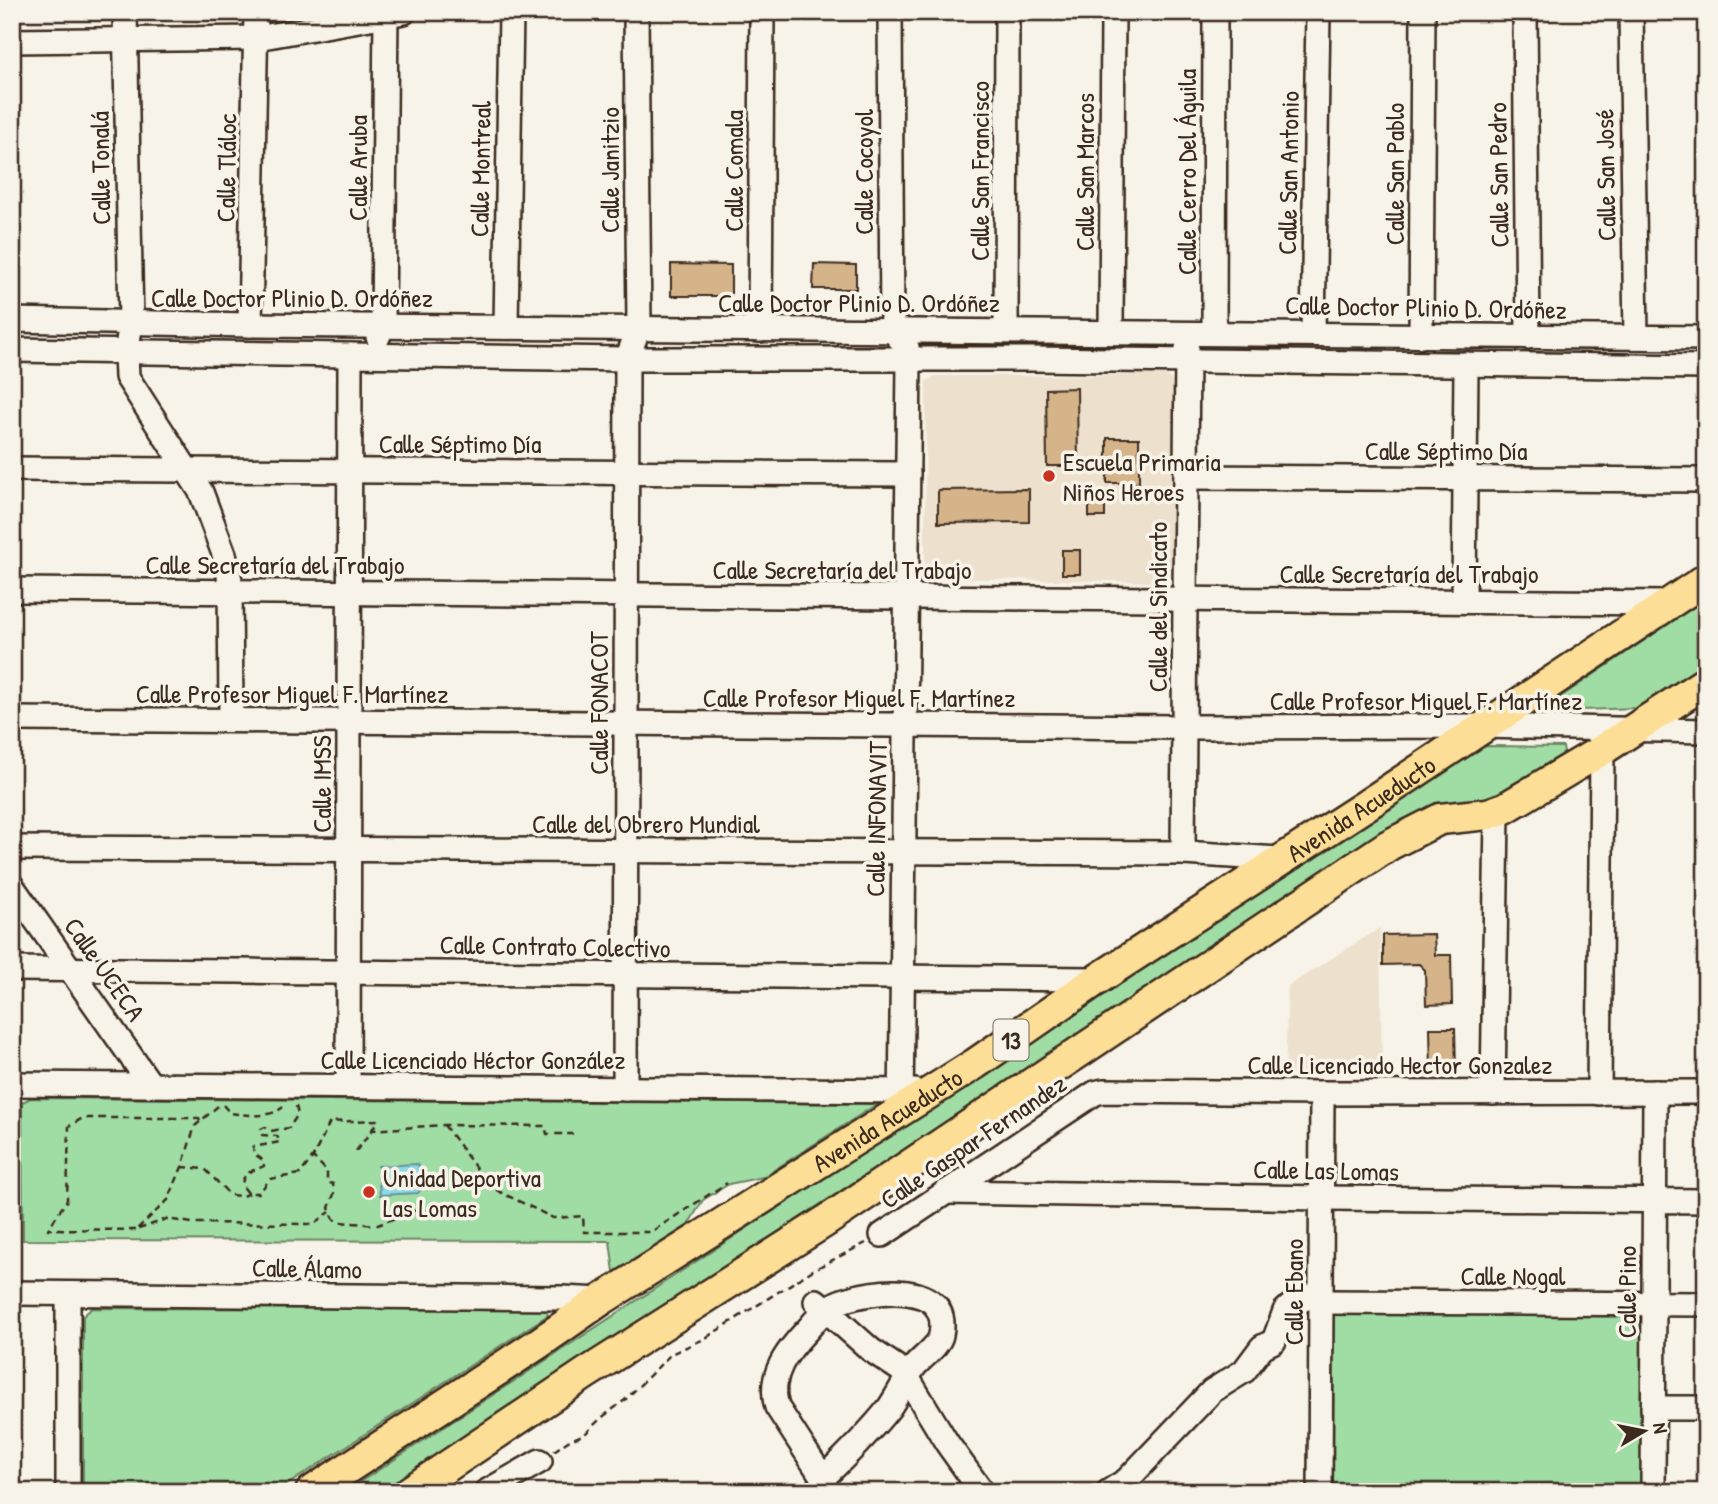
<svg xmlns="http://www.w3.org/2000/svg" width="1718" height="1504" viewBox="0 0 1718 1504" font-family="'Patrick Hand',sans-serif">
<rect width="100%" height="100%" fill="#f7f3e8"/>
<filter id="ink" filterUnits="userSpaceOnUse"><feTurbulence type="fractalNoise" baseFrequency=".0143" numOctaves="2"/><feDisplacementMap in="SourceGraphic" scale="14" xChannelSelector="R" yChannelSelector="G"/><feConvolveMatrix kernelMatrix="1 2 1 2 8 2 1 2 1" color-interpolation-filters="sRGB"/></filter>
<g filter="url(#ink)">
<g fill="#ede0cc">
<polygon points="1166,375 1174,383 1171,574 1162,582 932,578 925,570 926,382 935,376"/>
<polygon points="1380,928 1382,1074 1285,1075 1288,986"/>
</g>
<g fill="#9fdda5" stroke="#6d8462" stroke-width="2">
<polygon points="1706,599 1706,664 1638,708 1552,711 1553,702"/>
<polygon points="1487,746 1563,747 1564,753 1496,796 1488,799 1435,806 1405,821 381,1492 345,1492 1475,750"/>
<polygon points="31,1098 877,1104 763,1177 729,1184 703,1200 688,1225 614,1272 610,1241 23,1240 22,1102"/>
<polygon points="92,1308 546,1309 548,1315 276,1492 83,1492 83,1316"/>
<polygon points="1334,1311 1643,1312 1641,1492 1333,1492"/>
</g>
<polygon fill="#8ad8e8" stroke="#6a9297" stroke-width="2" points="417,1164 428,1178 418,1193 380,1195 378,1166"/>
<g fill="#d6b489" stroke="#3b2a1e" stroke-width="2">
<polygon points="671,264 731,265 731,296 671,296"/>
<polygon points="814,264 856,265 856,289 813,289"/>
<polygon points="1077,388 1078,466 1047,466 1046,389"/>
<rect x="1107" y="438" width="32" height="45"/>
<polygon points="1029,489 1029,522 938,523 938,490"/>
<rect x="1089" y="506" width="16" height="11"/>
<rect x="1062" y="550" width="18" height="24"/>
<polygon points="1434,934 1435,955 1451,955 1452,1004 1426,1005 1425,970 1419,964 1383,965 1383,935"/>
<polygon points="1430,1028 1455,1028 1456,1070 1431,1071"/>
</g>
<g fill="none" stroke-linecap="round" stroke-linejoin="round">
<g stroke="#3b2a1e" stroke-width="28">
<g id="minor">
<polyline points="125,12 131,323 126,353 127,377 201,492 224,554 230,580 231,720"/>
<polyline points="890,12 892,330 907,347 909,360 901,1111"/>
<polyline points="1525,12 1528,337"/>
<polyline points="1631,12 1636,337"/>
<polyline points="12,41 257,38 404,12"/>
<polyline points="12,320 250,325 1706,338"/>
<polyline points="250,325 256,12"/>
<polyline points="506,327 511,12"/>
<polyline points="760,330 762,12"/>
<polyline points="1006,331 1007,12"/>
<polyline points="1111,331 1113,12"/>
<polyline points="1214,333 1215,12"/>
<polyline points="1313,334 1318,12"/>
<polyline points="1421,336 1423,12"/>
<polyline points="378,337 383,325 386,12"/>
<polyline points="12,350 627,359 1030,359 1706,367"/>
<polyline points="12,469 908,474"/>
<polyline points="1186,477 1706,480"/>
<polyline points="12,590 1670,603"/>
<polyline points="1464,601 1466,364"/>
<polyline points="12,719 1184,727 1484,726 1706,731"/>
<polyline points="12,848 1183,853 1280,859"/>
<polyline points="1183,853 1187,349"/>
<polyline points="12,886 151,1085"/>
<polyline points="12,969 1098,979"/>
<polyline points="12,1084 915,1091"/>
<polyline points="348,1086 350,355"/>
<polyline points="625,1089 627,359 639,327 636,12"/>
<polyline points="1493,1093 1497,812"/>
<polyline points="1599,1093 1602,750"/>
<polyline points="946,1192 1321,1198 1706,1201"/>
<polyline points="882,1235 1095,1093 1103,1091 1322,1093 1706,1092"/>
<polyline points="12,1293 563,1298 601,1300"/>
<polyline points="816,1301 871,1350 904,1372 947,1443 982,1492"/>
<polyline points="1321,1302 1706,1304"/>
<polyline points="1653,1408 1706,1408"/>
<path d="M823 1478C846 1456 869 1433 889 1408 898 1395 905 1380 914 1367 921 1358 939 1346 941 1335 952 1279 872 1290 842 1301 827 1306 819 1316 809 1328 788 1350 767 1375 777 1407L823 1478 827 1492"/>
<polyline points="68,1492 68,1294"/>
<polyline points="486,1492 540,1461"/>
<polyline points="1108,1492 1127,1480 1212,1391 1244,1371 1262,1347 1274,1341 1285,1311 1294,1303 1321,1292"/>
<polyline points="1320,1492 1322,1093"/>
<polyline points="1653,1492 1655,1092"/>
</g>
</g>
<g stroke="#3b2a1e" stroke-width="35">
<g id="major">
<path id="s1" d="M311 1492 539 1343 601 1300 975 1064 1098 979 1368 804 1706 579"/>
<polyline points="409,1492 585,1374 826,1221 1389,845 1440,819 1488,814 1505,808 1602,750 1706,682"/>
</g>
</g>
<g stroke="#3b2a1e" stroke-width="2.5" stroke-dasharray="7 5" stroke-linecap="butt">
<path d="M223 1105 230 1113C248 1115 269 1119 283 1107"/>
<polyline points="218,1106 195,1126 182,1167 168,1200 136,1230 167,1219 192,1223 314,1224 330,1212"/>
<path d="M296 1106 298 1114 289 1128 271 1131 265 1127 261 1129 262 1135 277 1136 280 1142 253 1147 254 1154 263 1160 264 1166C254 1171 243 1171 242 1185L248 1193H259L270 1179 300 1174 313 1157"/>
<polyline points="444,1125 490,1187 553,1218 583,1216 584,1232 651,1232 727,1183"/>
<polyline points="372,1130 378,1120 330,1122 313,1157 327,1171 327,1182 333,1184 334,1194 329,1208 334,1219 339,1222 378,1225 412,1211 440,1211 465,1207"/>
<polyline points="356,1151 372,1130 444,1125 545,1126 547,1134 573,1134"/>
<polyline points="182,1167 205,1169 230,1195 242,1196 250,1193"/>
<polyline points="136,1230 48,1229 67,1200 69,1126 83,1118 199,1118 200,1120"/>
<polyline points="554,1451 568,1441 585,1434 600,1419 625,1400 671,1354 704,1339 813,1270 866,1243"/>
</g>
<use href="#minor" stroke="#f7f3e8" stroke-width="23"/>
<use href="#major" stroke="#fdde96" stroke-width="30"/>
</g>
</g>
<g fill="#c8321e" stroke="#f7f3e8" stroke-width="2.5">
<circle cx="1049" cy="476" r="7"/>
<circle cx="369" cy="1192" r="7"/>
</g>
<g text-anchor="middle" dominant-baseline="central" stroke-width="7" stroke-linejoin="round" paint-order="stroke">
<rect fill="#f7f3e8" stroke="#73665b" stroke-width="2" x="993.5" y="1019.5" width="35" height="41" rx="5"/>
<g font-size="24" font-weight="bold" fill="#3b2a1e">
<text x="1011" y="1040">13</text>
</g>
<g font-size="26" fill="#3b2a1e" stroke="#f7f3e8">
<text transform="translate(100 168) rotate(-91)">Calle Tonalá</text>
<text transform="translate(226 168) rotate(-89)">Calle Tláloc</text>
<text transform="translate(357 168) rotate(-90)">Calle Aruba</text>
<text transform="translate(480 169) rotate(-89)">Calle Montreal</text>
<text transform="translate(609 170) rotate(-90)">Calle Janitzio</text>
<text transform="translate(733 171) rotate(-90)">Calle Comala</text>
<text transform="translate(979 171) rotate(-90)">Calle San Francisco</text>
<text transform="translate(863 172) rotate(-90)">Calle Cocoyol</text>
<text transform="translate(1084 172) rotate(-90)">Calle San Marcos</text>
<text transform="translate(1186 172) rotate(-90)">Calle Cerro Del Águila</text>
<text transform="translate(1288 173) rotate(-89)">Calle San Antonio</text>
<text transform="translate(1394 174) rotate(-90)">Calle San Pablo</text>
<text transform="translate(1498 175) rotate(-91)">Calle San Pedro</text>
<text transform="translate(1605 175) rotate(-91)">Calle San José</text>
<text x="292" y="297">Calle Doctor Plinio D. Ordóñez</text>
<text x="859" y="302">Calle Doctor Plinio D. Ordóñez</text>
<text transform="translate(1426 307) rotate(1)">Calle Doctor Plinio D. Ordóñez</text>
<text x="460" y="443">Calle Séptimo Día</text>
<text x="1446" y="450">Calle Séptimo Día</text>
<text x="275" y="564">Calle Secretaría del Trabajo</text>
<text x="842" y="569">Calle Secretaría del Trabajo</text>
<text x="1409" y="573">Calle Secretaría del Trabajo</text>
<text transform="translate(1157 607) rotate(-90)">Calle del Sindicato</text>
<text x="292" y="693">Calle Profesor Miguel F. Martínez</text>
<text x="859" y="697">Calle Profesor Miguel F. Martínez</text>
<text x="1426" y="700">Calle Profesor Miguel F. Martínez</text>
<text transform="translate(598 703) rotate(-90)">Calle FONACOT</text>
<text transform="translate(321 784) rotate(-90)">Calle IMSS</text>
<text stroke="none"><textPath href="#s1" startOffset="1253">Avenida Acueducto</textPath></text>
<text transform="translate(876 819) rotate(-89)">Calle INFONAVIT</text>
<text x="646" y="823">Calle del Obrero Mundial</text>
<text transform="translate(555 946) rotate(1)">Calle Contrato Colectivo</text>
<text transform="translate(105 969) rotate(55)">Calle UCECA</text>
<text x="473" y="1059">Calle Licenciado Héctor González</text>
<text x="1400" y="1064">Calle Licenciado Hector Gonzalez</text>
<text stroke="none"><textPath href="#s1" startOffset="686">Avenida Acueducto</textPath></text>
<text transform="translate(973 1141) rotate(-34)">Calle Gaspar Fernandez</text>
<text transform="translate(1326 1170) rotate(1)">Calle Las Lomas</text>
<text transform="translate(307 1268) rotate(1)">Calle Álamo</text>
<text x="1513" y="1275">Calle Nogal</text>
<text transform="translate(1293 1292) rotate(-90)">Calle Ebano</text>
<text transform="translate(1626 1292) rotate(-90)">Calle Pino</text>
</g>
<g font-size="26" fill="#3b2a1e" stroke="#f7f3e8" text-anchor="start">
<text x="1063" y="461">Escuela Primaria<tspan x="1063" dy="30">Niños Heroes</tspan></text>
<text x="383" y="1177">Unidad Deportiva<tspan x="383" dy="30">Las Lomas</tspan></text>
</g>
</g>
<rect width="1718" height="1504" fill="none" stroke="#f7f3e8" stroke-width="42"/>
<rect x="21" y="21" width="1676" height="1462" fill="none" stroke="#3b2a1e" stroke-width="2.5" filter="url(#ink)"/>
<g transform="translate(1644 1431) rotate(80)" stroke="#f7f3e8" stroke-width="5" paint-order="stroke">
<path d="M0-5L12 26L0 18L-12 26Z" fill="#3b2a1e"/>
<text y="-10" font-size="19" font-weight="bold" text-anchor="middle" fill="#3b2a1e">N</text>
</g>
</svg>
